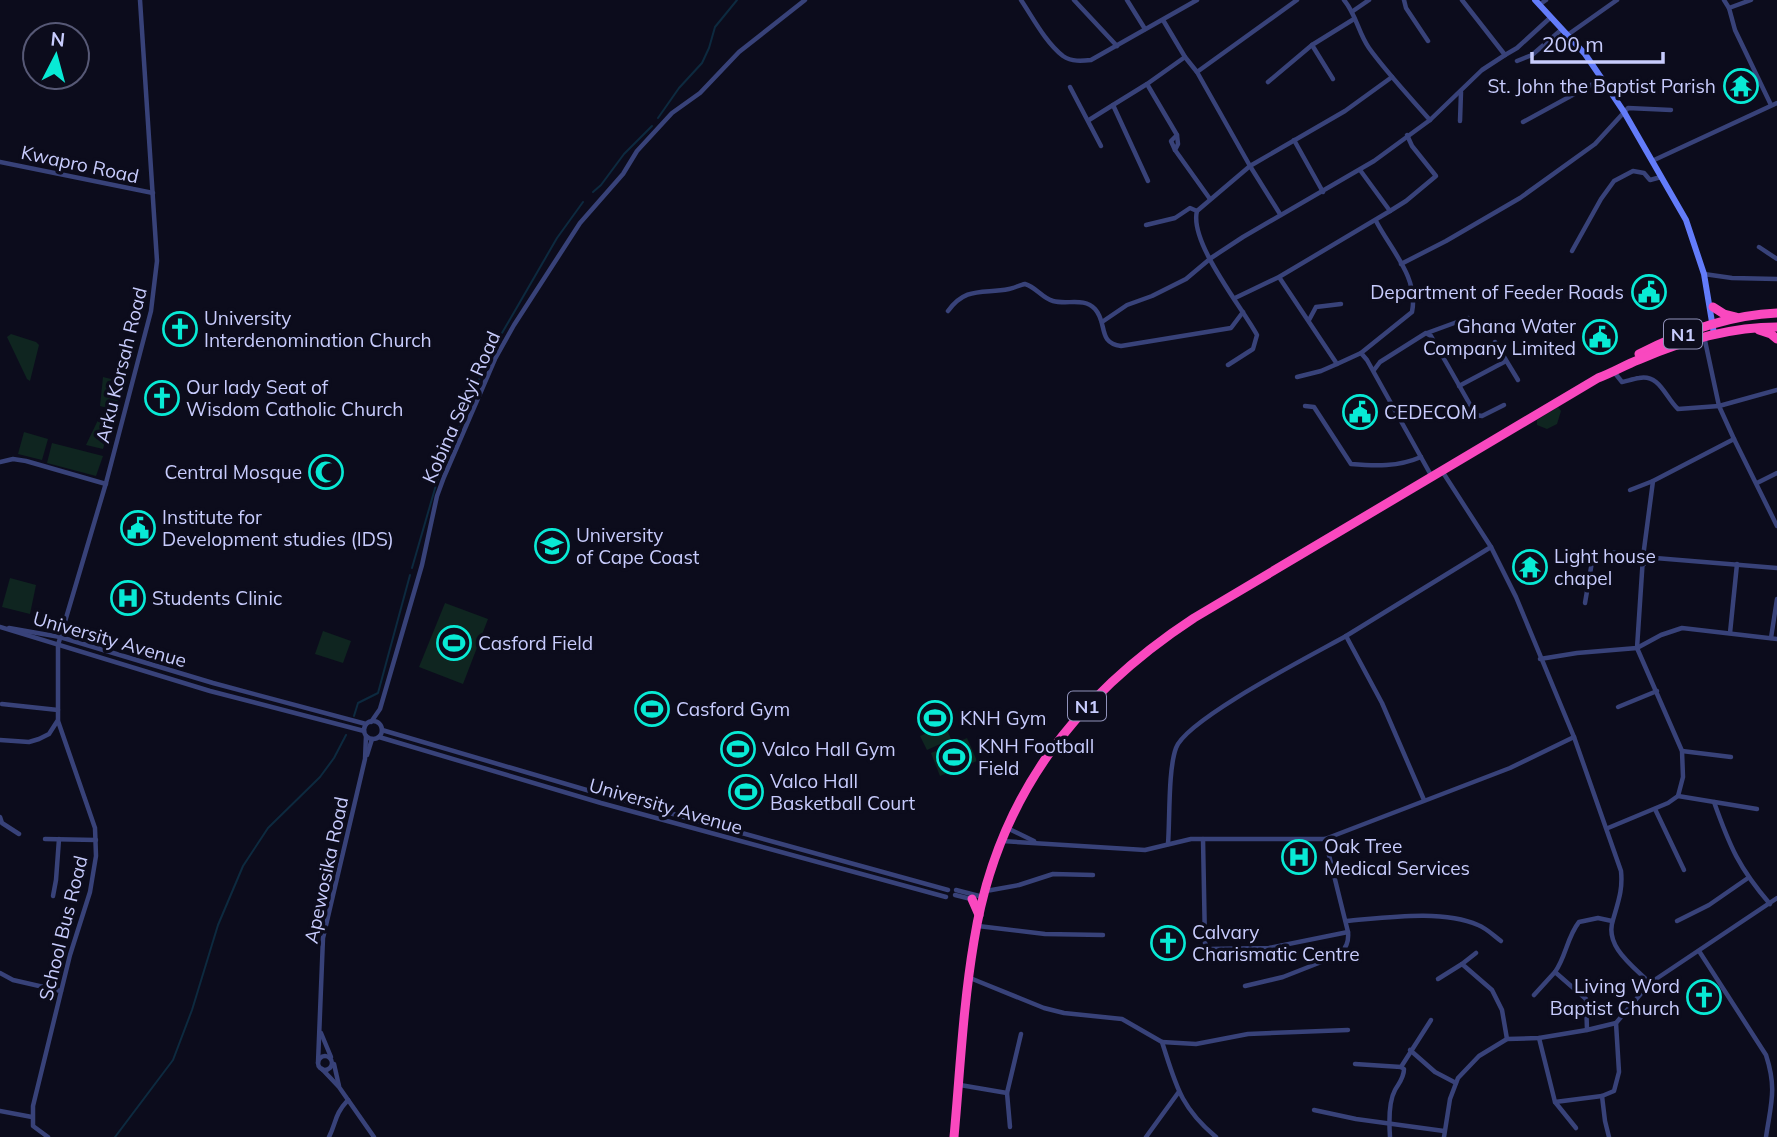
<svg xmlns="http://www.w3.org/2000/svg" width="1777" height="1137" viewBox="0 0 1777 1137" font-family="Mulish,sans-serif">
<rect width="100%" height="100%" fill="#0c0c1c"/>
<g fill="#0f2520">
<polygon points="11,334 36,342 39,345 30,381 27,379 7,337"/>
<polygon points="103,377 123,382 115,410 100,406"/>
<polygon points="1558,407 1561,411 1557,424 1547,429 1537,425 1537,420"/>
<polygon points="98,420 110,423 103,449 86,445"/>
<polygon points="24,432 48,439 42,460 18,454"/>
<polygon points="52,443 103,456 96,476 47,463"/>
<polygon points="10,578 36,585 30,614 2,607"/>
<polygon points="445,603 488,619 463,684 419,667"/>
<polygon points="323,631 351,641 343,663 315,654"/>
<polygon points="945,725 951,739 927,750 920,736"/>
<polygon points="967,738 977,761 940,776 931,753"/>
<polygon points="734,785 758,786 757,799 734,798"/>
</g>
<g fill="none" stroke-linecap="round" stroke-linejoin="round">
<g stroke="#0d2a3f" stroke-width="2">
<polyline points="658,118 679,88 702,63 709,48 715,27 737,0"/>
<polyline points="593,192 601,185 624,154 652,126"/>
<polyline points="502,333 557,238 583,202"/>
<polyline points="412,568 436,485 469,400 499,339"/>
<polyline points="354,716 358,703 378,693 410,575"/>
<polyline points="115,1137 173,1060 192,1010 218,925 243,866 268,828 320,777 334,758 346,735"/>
</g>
<g stroke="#384279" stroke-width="4.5">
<path d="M1021 0C1033 18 1046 43 1063 56 1072 62 1082 61 1091 60L1197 0"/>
<polyline points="1074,0 1117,46"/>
<polyline points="1127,0 1145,29"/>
<path d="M1344 0C1356 14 1358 32 1369 48 1387 73 1409 96 1430 120"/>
<polyline points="1404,0 1406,8 1428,41"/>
<polyline points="1462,0 1505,55 1517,48 1551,17"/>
<polyline points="1724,0 1729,8"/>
<polyline points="1751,0 1729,8 1735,30 1771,105"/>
<polyline points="1539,5 1546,0"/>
<polyline points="1353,11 1369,0"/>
<polyline points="1163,20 1185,57 1197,72 1250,166 1280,214"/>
<polyline points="1566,36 1617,0"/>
<polyline points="1185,57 1147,84 1177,135 1178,144 1175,150 1210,199"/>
<polyline points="1517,61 1532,55 1561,30"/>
<polyline points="1197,72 1297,0"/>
<polyline points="1333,79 1312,45 1354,19"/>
<polyline points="1268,82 1312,45"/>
<polyline points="1147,84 1113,105 1148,181"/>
<polyline points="1070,87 1101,146"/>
<polyline points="1089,120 1113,105"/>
<polyline points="1460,121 1461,92"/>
<polyline points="1523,122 1602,79"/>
<polyline points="1294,140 1323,192"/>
<polyline points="1175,150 1171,141 1177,135"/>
<polyline points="1652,161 1777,103"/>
<polyline points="0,162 153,193"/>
<polyline points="1390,211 1406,201 1436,176 1412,146 1407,135"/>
<polyline points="1146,225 1175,218 1190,208 1197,211"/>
<polyline points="1759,247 1777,259"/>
<polyline points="1572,251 1601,199 1614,181 1633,171 1644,173 1650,180 1661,177"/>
<polyline points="1401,264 1446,241 1520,198 1595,144 1628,108 1671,110"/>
<polyline points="1704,274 1732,278 1777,279"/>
<polyline points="1279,277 1337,364 1361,353 1367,360 1432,477"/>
<polyline points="1235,298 1279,277 1390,211 1360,170"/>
<path d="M948 311C966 286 983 294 1009 289 1014 288 1020 285 1025 284 1036 287 1042 298 1053 301 1067 305 1084 297 1095 309 1108 323 1097 343 1121 346L1231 328 1243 312"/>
<polyline points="1309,320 1316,307 1341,304"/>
<polyline points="1102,322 1127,305 1152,296 1186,279 1211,258 1243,237 1374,161 1430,120 1482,70 1505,55"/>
<polyline points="1427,333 1468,318"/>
<polyline points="1495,342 1518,380"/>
<path d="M1361 353 1412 312C1419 278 1391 250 1376 221"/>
<path d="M1228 365 1253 349 1257 335C1241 306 1189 242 1197 211L1250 166 1345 111 1392 77"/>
<polyline points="1374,370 1380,362 1426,333 1431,336 1476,415 1482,416 1504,405"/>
<path d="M1614 372 1622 382C1627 381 1633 379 1639 378 1660 374 1665 397 1678 409L1719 406 1704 336"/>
<polyline points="1297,377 1321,371 1337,364"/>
<polyline points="1459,386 1506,361"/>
<path d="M1305 406 1314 407 1351 464C1375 466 1398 467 1421 457"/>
<polyline points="1734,439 1777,526"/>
<polyline points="0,462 13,459 26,461 106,484"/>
<path d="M1442 471 1491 547 1516 597 1574 737 1621 871C1623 890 1618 902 1613 920 1604 946 1633 966 1650 983"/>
<polyline points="1757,483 1777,473"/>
<polyline points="1630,490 1653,481"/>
<polyline points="1643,557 1777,568"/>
<path d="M1585 603 1593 556C1610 549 1630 553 1644 564"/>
<polyline points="0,627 210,691 364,731"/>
<polyline points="9,628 60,637 213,683 366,724"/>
<polyline points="1730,633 1737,564"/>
<polyline points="1771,638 1777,599"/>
<polyline points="1540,659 1577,653 1637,648 1661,635 1682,628 1777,639"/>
<polyline points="2,704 58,710"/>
<polyline points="1618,707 1657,691"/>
<circle cx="373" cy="730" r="9"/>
<polyline points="371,722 380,709 422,565 437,496 444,477 495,359 514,325 580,223 623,174 637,151 672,113 700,93 739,52 805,0"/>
<polyline points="382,730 590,791 948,890"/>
<polyline points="379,737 601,803 946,897"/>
<polyline points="0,740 29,742 39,739 49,734 58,720 58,645 106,483 151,311 157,261 140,0"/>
<polyline points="1682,751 1731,757"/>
<polyline points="367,755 372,739"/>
<polyline points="1678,796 1757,809"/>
<polyline points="1424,800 1382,703 1346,636 1491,547"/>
<path d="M1714 802C1730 847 1739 868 1770 904"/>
<polyline points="1655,809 1684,870"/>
<polyline points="0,817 2,823 19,834"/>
<polyline points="1007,828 1034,841"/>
<polyline points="1608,828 1668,803 1678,796 1683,777 1682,751 1637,648 1643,557 1653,481 1734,439 1719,406 1777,390"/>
<polyline points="45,839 96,840"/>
<polyline points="1203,839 1205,943 1208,949 1269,948 1348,932"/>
<polyline points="1002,841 1145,850 1191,839 1325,839 1510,768 1574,737"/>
<path d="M1168 844C1170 819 1168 770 1176 748 1186 719 1314 654 1346 636"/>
<polyline points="956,890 983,897"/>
<polyline points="986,891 1019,885 1053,874 1093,875"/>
<polyline points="955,895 971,899"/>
<polyline points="53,896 56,880 59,839"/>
<path d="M1346 921C1384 918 1442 909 1478 925 1486 928 1493 935 1501 941"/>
<polyline points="1677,921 1709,905 1748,878"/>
<polyline points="978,926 1045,934 1103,935"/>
<path d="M1699 951 1766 1055C1777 1089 1771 1103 1766 1137"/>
<polyline points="1476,953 1462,964 1492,990 1502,1010 1507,1039"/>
<path d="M1555 972C1566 957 1567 937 1579 922L1598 918 1612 921"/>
<polyline points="0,973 13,980 61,991"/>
<path d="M970 978 1044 1008 1064 1013 1122 1019 1162 1042C1176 1085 1180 1107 1216 1137"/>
<polyline points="1438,979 1462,964"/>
<path d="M1245 986 1283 977 1339 955C1346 948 1349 942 1348 932L1325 839"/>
<polyline points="1534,995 1555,972 1586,999 1587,1030"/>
<polyline points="321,1033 331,1057"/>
<polyline points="1539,1038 1555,1102 1576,1128"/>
<polyline points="1162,1042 1196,1044 1248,1034 1348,1030"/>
<polyline points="1410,1050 1435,1072 1456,1083"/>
<circle cx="325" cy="1063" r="7"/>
<polyline points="318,1063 323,938 365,759 366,736"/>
<polyline points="334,1064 339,1086"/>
<path d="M1355 1064 1401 1067 1404 1069C1404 1078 1399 1083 1395 1090 1388 1103 1389 1123 1390 1137"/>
<polyline points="1401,1067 1431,1020"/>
<polyline points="322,1069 339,1087 374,1137"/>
<polyline points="960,1085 1007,1093 1010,1127"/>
<polyline points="1007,1093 1021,1034"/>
<polyline points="1602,1096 1605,1121 1609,1137"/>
<polyline points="1555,1102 1602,1096 1614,1091 1619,1072 1616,1023"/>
<polyline points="1314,1110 1356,1119 1444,1131"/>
<polyline points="0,1111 32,1117"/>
<polyline points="48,1137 33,1126 33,1106 70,955 90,892 96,856 95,828 58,721"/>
<path d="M329 1137C337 1121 334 1115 348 1100"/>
<polyline points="1146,1137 1178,1093"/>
<polyline points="1444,1137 1450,1099 1458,1078 1479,1056 1507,1039 1539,1038 1587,1030 1616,1023 1650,983 1777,898"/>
</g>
<polyline stroke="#637cfa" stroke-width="6" points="1535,0 1585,54 1602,79 1624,112 1686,220 1704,274 1714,334"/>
<g stroke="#f948bf" stroke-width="9">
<polyline points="1713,307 1724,314 1736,317"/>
<polyline points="1759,330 1771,334 1777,339"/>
<path d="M1639 354C1682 332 1728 315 1777 313"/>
<polyline points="972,899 979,915"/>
<path d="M954 1137C960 1072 963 1006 974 941 997 798 1075 696 1194 618L1598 378C1612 373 1625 365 1638 360 1682 341 1729 327 1777 327"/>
</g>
</g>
<defs>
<g id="temple-ring" transform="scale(1.75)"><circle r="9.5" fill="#0c0c1c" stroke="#08ead5" stroke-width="1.5"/><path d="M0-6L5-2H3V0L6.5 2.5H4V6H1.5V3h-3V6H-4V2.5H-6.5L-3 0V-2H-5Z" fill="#08ead5"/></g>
<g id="civic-ring" transform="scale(1.75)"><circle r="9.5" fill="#0c0c1c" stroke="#08ead5" stroke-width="1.5"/><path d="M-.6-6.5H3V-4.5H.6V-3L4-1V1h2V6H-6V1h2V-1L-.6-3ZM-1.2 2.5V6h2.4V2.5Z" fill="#08ead5"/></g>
<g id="church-ring" transform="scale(1.75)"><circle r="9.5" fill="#0c0c1c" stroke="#08ead5" stroke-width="1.5"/><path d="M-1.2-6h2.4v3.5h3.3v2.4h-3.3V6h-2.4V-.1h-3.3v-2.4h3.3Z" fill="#08ead5"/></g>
<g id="mosque-ring" transform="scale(1.75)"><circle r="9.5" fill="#0c0c1c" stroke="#08ead5" stroke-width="1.5"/><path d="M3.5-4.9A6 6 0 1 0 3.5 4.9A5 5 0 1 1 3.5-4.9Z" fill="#08ead5"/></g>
<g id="university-ring" transform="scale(1.75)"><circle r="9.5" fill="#0c0c1c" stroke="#08ead5" stroke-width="1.5"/><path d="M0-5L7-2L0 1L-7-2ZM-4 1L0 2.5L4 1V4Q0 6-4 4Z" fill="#08ead5"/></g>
<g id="hospital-ring" transform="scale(1.75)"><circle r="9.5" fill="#0c0c1c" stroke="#08ead5" stroke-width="1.5"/><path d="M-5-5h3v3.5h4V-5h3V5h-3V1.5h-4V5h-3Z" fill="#08ead5"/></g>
<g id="stadium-ring" transform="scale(1.75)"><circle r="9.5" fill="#0c0c1c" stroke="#08ead5" stroke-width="1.5"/><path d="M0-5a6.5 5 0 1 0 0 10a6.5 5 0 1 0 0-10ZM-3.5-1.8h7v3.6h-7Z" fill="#08ead5"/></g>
</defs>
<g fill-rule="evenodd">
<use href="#temple-ring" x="1741" y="86"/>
<use href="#civic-ring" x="1649" y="292"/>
<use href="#church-ring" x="180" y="329"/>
<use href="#civic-ring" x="1600" y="337"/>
<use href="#church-ring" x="162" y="398"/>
<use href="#civic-ring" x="1360" y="412"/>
<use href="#mosque-ring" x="326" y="472"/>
<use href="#civic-ring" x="138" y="528"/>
<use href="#university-ring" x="552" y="546"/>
<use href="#temple-ring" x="1530" y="567"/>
<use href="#hospital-ring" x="128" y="598"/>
<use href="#stadium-ring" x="454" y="643"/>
<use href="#stadium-ring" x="652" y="709"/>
<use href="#stadium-ring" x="935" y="718"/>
<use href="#stadium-ring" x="738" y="749"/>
<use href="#stadium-ring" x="954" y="757"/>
<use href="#stadium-ring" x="746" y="792"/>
<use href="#hospital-ring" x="1299" y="857"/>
<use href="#church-ring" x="1168" y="943"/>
<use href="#church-ring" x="1704" y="997"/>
</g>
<g text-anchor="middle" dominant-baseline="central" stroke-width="7" stroke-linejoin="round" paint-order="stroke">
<g fill="#0c0c1c" stroke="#9092ba" stroke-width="2">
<rect x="1664" y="319.5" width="38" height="29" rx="5"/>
<rect x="1068" y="691.5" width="38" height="29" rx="5"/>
</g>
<g font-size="18" font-weight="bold" fill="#c8ccfd">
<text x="1683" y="334">N1</text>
<text x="1087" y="706">N1</text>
</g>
<g font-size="19" fill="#c8ccfd" stroke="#0c0c1c" text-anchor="start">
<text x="1716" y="86" text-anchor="end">St. John the Baptist Parish</text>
<text x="1624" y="292" text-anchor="end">Department of Feeder Roads</text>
<text x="204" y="318">University<tspan x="204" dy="22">Interdenomination Church</tspan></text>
<text x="1576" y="326" text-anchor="end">Ghana Water<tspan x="1576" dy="22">Company Limited</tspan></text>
<text x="186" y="387">Our lady Seat of<tspan x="186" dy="22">Wisdom Catholic Church</tspan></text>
<text x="1384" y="412">CEDECOM</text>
<text x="302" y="472" text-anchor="end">Central Mosque</text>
<text x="162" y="517">Institute for<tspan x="162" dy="22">Development studies (IDS)</tspan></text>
<text x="576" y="535">University<tspan x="576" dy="22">of Cape Coast</tspan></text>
<text x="1554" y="556">Light house<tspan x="1554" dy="22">chapel</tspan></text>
<text x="152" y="598">Students Clinic</text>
<text x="478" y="643">Casford Field</text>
<text x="676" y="709">Casford Gym</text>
<text x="960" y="718">KNH Gym</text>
<text x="978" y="746">KNH Football<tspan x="978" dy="22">Field</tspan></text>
<text x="762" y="749">Valco Hall Gym</text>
<text x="770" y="781">Valco Hall<tspan x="770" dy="22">Basketball Court</tspan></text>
<text x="1324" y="846">Oak Tree<tspan x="1324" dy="22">Medical Services</tspan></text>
<text x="1192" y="932">Calvary<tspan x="1192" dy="22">Charismatic Centre</tspan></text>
<text x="1680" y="986" text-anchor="end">Living Word<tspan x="1680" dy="22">Baptist Church</tspan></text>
</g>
<g font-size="19" fill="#c8ccfd" stroke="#0c0c1c">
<text transform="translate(80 164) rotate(12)">Kwapro Road</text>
<text transform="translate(121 365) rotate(-76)">Arku Korsah Road</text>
<text transform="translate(461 407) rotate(-66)">Kobina Sekyi Road</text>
<text transform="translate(110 639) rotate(16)">University Avenue</text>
<text transform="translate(666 806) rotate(16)">University Avenue</text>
<text transform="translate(326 870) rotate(-78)">Apewosika Road</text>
<text transform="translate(63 928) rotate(-76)">School Bus Road</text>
</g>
</g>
<g transform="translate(56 56) rotate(6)"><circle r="33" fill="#0c0c1c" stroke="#575976" stroke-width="2"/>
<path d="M0-5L12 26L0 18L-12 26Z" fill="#08ead5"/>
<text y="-10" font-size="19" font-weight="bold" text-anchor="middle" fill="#c8ccfd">N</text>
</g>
<path d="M1532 52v10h131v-10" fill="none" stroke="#c8ccfd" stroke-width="3.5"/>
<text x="1542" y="52" font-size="21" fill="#c8ccfd" stroke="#0c0c1c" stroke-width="5" paint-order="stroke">200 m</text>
</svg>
